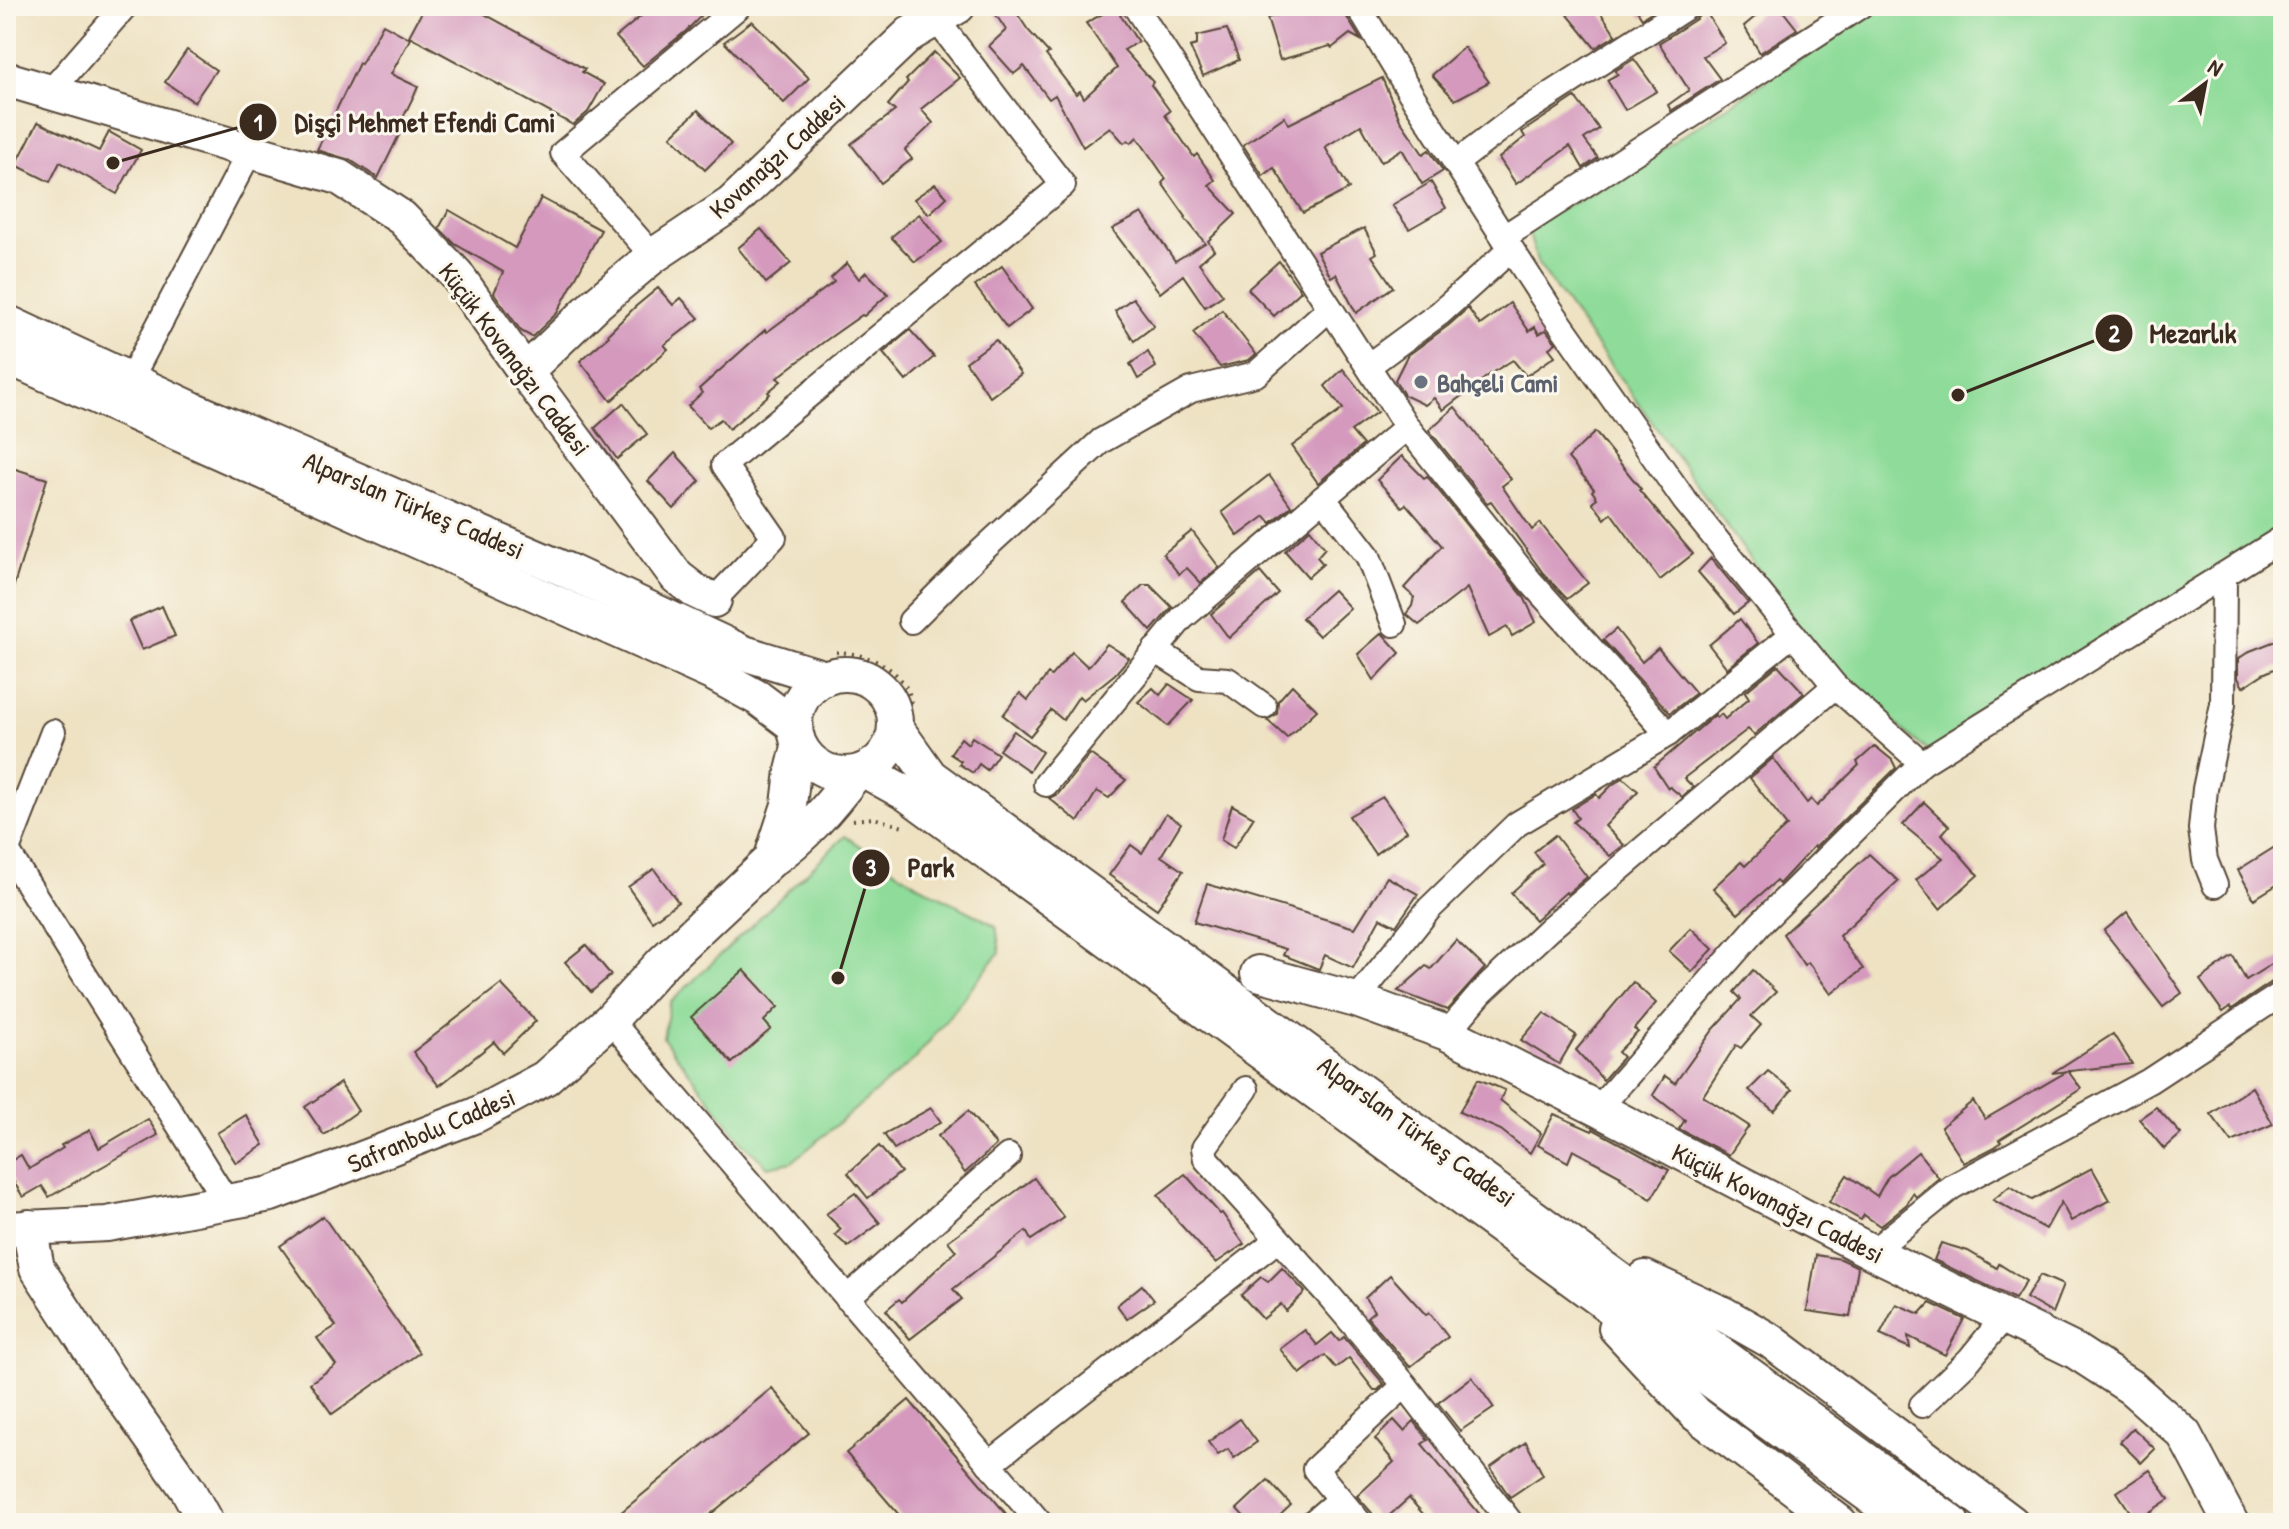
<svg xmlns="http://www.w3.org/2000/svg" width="2289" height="1529" viewBox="0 0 2289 1529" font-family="'Patrick Hand',sans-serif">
<rect width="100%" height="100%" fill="#fbf7ec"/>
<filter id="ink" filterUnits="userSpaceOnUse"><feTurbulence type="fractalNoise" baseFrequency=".0125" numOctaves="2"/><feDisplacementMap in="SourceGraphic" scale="16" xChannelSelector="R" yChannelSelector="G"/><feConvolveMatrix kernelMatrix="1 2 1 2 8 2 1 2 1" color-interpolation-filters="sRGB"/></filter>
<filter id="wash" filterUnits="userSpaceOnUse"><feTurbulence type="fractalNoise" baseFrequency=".006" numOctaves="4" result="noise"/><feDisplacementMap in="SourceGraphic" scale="32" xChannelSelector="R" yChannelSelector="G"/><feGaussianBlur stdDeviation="1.8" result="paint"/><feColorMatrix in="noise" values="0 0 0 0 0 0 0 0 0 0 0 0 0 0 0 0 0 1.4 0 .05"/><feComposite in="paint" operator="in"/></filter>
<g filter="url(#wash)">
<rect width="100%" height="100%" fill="#eee2c3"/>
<g fill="#8fdc9a" stroke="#65835c" stroke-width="2">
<polygon points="1879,6 2283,6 2283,526 1934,757 1873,704 1816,650 1538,264 1527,227 1608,185"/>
<polygon points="845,836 915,883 996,926 1000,952 916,1058 792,1162 768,1167 744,1144 663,1038 670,1003"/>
</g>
<g id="blocks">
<g fill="#d499bd">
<polygon points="425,6 470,6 585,69 582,72 604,84 588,112 573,125 409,36"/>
<polygon points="653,6 711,6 686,31 643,66 616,37"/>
<polygon points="990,6 1012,6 1028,30 1049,53 1046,55 1076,94 1080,91 1084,98 1117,68 1086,23 1115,7 1138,42 1124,50 1153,82 1151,85 1170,111 1165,115 1194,157 1197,154 1215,180 1209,185 1236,214 1208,241 1214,250 1199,263 1223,295 1205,307 1183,275 1160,293 1112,229 1142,213 1175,261 1205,243 1185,218 1186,217 1162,183 1166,179 1137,137 1131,143 1128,140 1124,143 1110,127 1083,147 1055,95 1049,99 1024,66 1014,74 989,46 1006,30"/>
<polygon points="1310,6 1343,6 1345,14 1361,40 1350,34 1332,48 1330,46 1280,60 1267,18"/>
<polygon points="1583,6 1596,6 1616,35 1595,48 1568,15"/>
<polygon points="1634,6 1660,6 1642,18"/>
<polygon points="1768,6 1779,6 1797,29 1760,53 1744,26"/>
<polygon points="1703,7 1725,43 1703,56 1720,79 1671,111 1668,105 1689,90 1659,43 1696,19 1701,14"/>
<polygon points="752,21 809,78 784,103 724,42"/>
<polygon points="383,24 410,39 391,74 418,87 398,128 402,129 378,178 350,160 317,150 359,63 361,64"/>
<polygon points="1227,29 1239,60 1203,76 1190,47 1197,45 1197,36"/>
<polygon points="1464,47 1489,82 1455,100 1432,75"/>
<polygon points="187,50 216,70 194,102 165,82"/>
<polygon points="934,52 960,78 921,109 933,123 905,150 912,159 881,183 851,144 895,111 888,105 908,82 906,80"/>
<polygon points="1634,59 1657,91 1625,110 1607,80 1618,74 1615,71"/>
<polygon points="1382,78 1400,120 1423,154 1429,150 1443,171 1422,184 1402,149 1381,162 1361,125 1325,147 1349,189 1303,213 1274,168 1263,176 1243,145 1284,117 1289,124"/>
<polygon points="1575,97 1599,129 1584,139 1598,158 1583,168 1570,146 1516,184 1499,158 1525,137 1522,132"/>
<polygon points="698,110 731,144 705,170 671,136"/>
<polygon points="38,122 99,151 109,132 141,150 117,194 60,162 50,182 16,165"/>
<polygon points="1431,182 1446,208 1409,229 1392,205"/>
<polygon points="935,184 947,197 929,214 914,199"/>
<polygon points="541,198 601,230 557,313 532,337 521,331 494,293 503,272 455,244 439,228 449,210 515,248"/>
<polygon points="919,214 942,242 915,262 891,237"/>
<polygon points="1364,228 1377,253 1372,256 1393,287 1356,313 1336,274 1331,277 1317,252"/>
<polygon points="761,229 791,263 766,283 738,248"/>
<polygon points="1279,261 1301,291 1274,316 1248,289"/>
<polygon points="847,263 859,279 866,272 888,294 864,316 862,315 825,341 777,378 781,381 768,392 770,394 729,429 721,419 708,428 688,406 702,393 699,389 765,330 767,332 834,282 831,278"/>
<polygon points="1002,266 1032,309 1007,328 975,286"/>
<polygon points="658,288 673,305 681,298 699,318 664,345 668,349 611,401 580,361 609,336 608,334 635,307"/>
<polygon points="1133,298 1154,326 1134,341 1115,311"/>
<polygon points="1510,303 1529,331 1535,327 1539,334 1546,330 1556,343 1549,348 1555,356 1526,376 1513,360 1493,372 1443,410 1434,398 1425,405 1404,395 1395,380 1407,356 1449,325 1468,308 1480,325"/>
<polygon points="1222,310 1256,354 1249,360 1220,367 1193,333"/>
<polygon points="910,330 934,357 906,381 883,353"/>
<polygon points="996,340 1021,374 990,397 966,362"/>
<polygon points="1148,352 1156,367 1138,379 1130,364"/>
<polygon points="1343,369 1377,412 1351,431 1363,445 1318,483 1292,446 1343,409 1325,386"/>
<polygon points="623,403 647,434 617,459 595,428"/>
<polygon points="1455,407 1511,479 1502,486 1532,530 1540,523 1588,583 1567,599 1543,573 1491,501 1487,503 1429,430"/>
<polygon points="1595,432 1641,489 1639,490 1693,554 1660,580 1611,513 1605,519 1592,502 1597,498 1592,491 1594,489 1568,458"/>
<polygon points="675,453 700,481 674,509 648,481"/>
<polygon points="1402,456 1424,478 1427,476 1524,597 1536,622 1512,636 1507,627 1489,637 1467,588 1419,625 1406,614 1412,606 1414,597 1404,588 1442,546 1406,504 1402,507 1377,480"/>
<polygon points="6,466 47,479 10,598 6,598"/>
<polygon points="1269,475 1291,506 1271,523 1265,516 1238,536 1222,512"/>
<polygon points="1310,529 1325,548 1317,557 1323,564 1308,577 1285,551"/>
<polygon points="1192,531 1219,567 1201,583 1187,568 1179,574 1163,554"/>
<polygon points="1711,558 1748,603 1734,614 1698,572"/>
<polygon points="1260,572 1278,593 1229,638 1211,614"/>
<polygon points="1143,585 1150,585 1172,607 1151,631 1125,602"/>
<polygon points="1333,590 1350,608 1319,636 1302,618"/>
<polygon points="162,606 175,636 142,650 129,621"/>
<polygon points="1740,619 1758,643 1727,668 1709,645"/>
<polygon points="1616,629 1642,662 1658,648 1696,693 1670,713 1603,640"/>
<polygon points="1382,633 1400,653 1374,680 1358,654"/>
<polygon points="2283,638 2283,665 2263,674 2243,687 2238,678 2238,659 2250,651"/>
<polygon points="1107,644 1129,658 1115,674 1083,700 1079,696 1063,720 1051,710 1030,736 1003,715 1020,693 1028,700 1048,674 1051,676 1072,652 1088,667"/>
<polygon points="1778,665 1804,693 1754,735 1748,729 1684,778 1693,787 1682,797 1670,787 1668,788 1654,767 1715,715 1717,718 1721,714 1725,719 1749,698 1745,692"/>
<polygon points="1169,684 1193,700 1168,726 1138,702 1153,688 1160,695"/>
<polygon points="1292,685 1317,710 1287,738 1267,720 1277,714 1278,701"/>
<polygon points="1014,731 1042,752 1029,771 999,750"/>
<polygon points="972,737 998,754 987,770 979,764 973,773 959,764 961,761 950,754 961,738 968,744"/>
<polygon points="1875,746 1892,760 1896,768 1815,848 1814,846 1779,884 1776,881 1738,914 1713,888 1741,862 1745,866 1787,826 1750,778 1773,758 1807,803 1811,799 1817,806 1859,765 1857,762"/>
<polygon points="1090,754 1126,780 1109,798 1097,791 1078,822 1049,798 1058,794"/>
<polygon points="1623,778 1638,791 1605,826 1624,845 1610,856 1573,822 1578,818 1572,809 1596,794 1599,798 1612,785"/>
<polygon points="1383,797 1407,831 1375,854 1349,816"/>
<polygon points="1924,802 1949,826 1942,834 1978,875 1940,909 1916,880 1943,858 1903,825"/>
<polygon points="1232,805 1254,817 1234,848 1221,840"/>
<polygon points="1166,814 1181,823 1161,856 1183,871 1157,909 1109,875 1131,845 1142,853"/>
<polygon points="1555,835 1587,877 1567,894 1566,892 1535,920 1511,893 1543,864 1534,852"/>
<polygon points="2275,847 2283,862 2283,881 2254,899 2238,870"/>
<polygon points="1869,854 1898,881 1839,936 1863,969 1831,994 1808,962 1804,965 1783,934"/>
<polygon points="654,869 678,902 652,921 628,887"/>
<polygon points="1387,877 1418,894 1396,926 1380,918 1353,968 1325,955 1319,969 1316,968 1283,955 1286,949 1194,922 1207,884 1355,928"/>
<polygon points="2127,912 2182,993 2163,1007 2104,931"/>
<polygon points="1691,928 1713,949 1692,972 1669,951"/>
<polygon points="1456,940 1485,968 1447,1010 1398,991 1426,966 1431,969"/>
<polygon points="586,945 611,975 591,992 565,962"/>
<polygon points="2233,956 2246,980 2283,957 2283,978 2275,980 2232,1009 2230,1007 2223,1012 2200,980"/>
<polygon points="744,970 778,1007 764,1021 771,1029 732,1063 691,1017"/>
<polygon points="1753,970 1776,992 1751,1016 1761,1025 1741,1048 1736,1045 1703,1096 1749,1126 1729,1155 1679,1129 1685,1120 1653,1095 1665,1076 1675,1083 1713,1030 1741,999 1734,992"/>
<polygon points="1633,982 1656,1003 1634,1029 1638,1032 1618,1052 1623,1057 1603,1080 1576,1050"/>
<polygon points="501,984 536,1021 503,1053 494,1042 439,1086 413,1052"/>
<polygon points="1544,1013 1576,1035 1559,1064 1521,1040"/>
<polygon points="2113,1034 2132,1064 2052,1073"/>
<polygon points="1768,1071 1792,1090 1774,1111 1749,1090"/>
<polygon points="2068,1071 2081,1089 1999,1140 2001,1142 1995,1147 1964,1163 1941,1127 1973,1101 1985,1119"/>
<polygon points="1478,1079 1505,1090 1500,1100 1541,1133 1530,1153 1501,1130 1459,1112"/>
<polygon points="340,1083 358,1111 324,1135 305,1107"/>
<polygon points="2252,1087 2273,1124 2232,1142 2211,1114"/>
<polygon points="2156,1107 2181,1134 2164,1149 2139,1119"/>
<polygon points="931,1108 941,1122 894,1149 884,1134"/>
<polygon points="968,1111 996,1145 965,1173 938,1136"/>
<polygon points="1554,1114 1592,1131 1593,1129 1669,1170 1651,1199 1620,1178 1621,1176 1573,1150 1568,1162 1538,1145"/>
<polygon points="246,1115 264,1145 236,1163 217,1133"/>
<polygon points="148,1119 158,1135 49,1197 42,1186 23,1197 6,1169 6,1164 21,1155 29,1169 63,1148 61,1145 90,1130 99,1148"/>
<polygon points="879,1146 901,1172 868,1198 848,1173"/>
<polygon points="1918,1152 1939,1178 1916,1197 1913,1193 1907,1204 1880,1226 1864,1215 1861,1220 1829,1202 1847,1175 1877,1196 1888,1177"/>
<polygon points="2092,1168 2110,1200 2071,1221 2061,1202 2046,1229 1993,1200 2010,1186 2032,1200"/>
<polygon points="1185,1174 1220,1214 1222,1213 1244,1244 1216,1263 1179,1223 1158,1195"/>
<polygon points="1034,1178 1064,1218 1031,1240 1026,1231 953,1289 962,1299 910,1339 886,1310 899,1299 902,1302 956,1251 948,1241"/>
<polygon points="855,1193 880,1223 848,1247 835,1235 841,1229 826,1214"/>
<polygon points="323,1216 419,1353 332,1414 310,1383 336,1365 317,1338 336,1326 280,1246"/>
<polygon points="1941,1243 1968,1251 1997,1268 1999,1264 2026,1281 2015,1299 1934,1260"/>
<polygon points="1816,1255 1841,1259 1858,1267 1850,1317 1807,1311"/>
<polygon points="1282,1268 1305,1292 1286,1311 1281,1304 1263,1319 1241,1295 1261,1277 1268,1282"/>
<polygon points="1390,1275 1426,1315 1429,1312 1448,1337 1410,1367 1367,1317 1374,1311 1365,1298"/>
<polygon points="2040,1275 2063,1285 2052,1313 2026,1298"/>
<polygon points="1142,1285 1154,1300 1127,1319 1117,1305"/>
<polygon points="1930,1303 1964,1319 1945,1355 1908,1336 1910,1348 1880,1335 1896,1304 1920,1314"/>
<polygon points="1305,1330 1317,1345 1332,1333 1339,1341 1344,1337 1384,1384 1378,1390 1374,1390 1349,1358 1336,1368 1325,1355 1300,1374 1280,1349"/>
<polygon points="1472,1377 1494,1408 1460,1431 1438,1403"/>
<polygon points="772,1388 809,1433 700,1523 608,1523"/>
<polygon points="909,1400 1014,1523 906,1523 846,1453"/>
<polygon points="1240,1419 1257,1442 1234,1458 1228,1449 1218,1455 1208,1442"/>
<polygon points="1394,1420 1404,1431 1414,1421 1428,1440 1422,1444 1487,1523 1431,1523 1409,1498 1381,1523 1375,1523 1372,1513 1357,1496 1394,1462 1375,1439"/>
<polygon points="2133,1428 2155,1449 2141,1463 2120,1442"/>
<polygon points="1526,1442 1543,1475 1510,1497 1490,1468"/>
<polygon points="2150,1470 2169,1499 2136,1521 2117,1492"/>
<polygon points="1268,1480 1291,1505 1272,1523 1250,1523 1237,1509"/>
</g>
</g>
</g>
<g filter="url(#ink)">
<use href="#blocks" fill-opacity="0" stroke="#564637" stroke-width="2"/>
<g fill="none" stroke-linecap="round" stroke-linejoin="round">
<g stroke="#564637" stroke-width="28">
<g id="street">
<polyline points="1135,6 1407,427 1530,581 1668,734"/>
<polyline points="1358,6 1411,94 1550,309 1685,501 1835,686 1922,763"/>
<polyline points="50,92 125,6"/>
<polyline points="1456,163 1516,117 1688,6"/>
<polyline points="1504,237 1860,6"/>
<polyline points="653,256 563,153 739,6"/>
<polyline points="1368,366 1440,313 1511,249"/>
<polyline points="130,380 250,151"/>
<polyline points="1323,498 1368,556 1394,624"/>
<polyline points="714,600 774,537 724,465 1063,185 936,19"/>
<polyline points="911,621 975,557 1101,441 1191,390 1256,374 1330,308"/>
<polyline points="1155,650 1199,678 1228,680 1264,706"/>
<polyline points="1046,784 1182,618 1407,427"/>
<polyline points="7,851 227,1202"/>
<polyline points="6,853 53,732"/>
<polyline points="2215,885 2205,860 2201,829 2205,789 2223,704 2224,575"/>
<polyline points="1356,1000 1429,909 1517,824 1668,734 1793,634"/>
<polyline points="610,1020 1040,1523"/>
<polyline points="1447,1033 1481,993 1549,929 1835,686"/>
<polyline points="1246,1089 1204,1148 1206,1159 1326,1292 1405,1385 1511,1523"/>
<polyline points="1598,1109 1759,925 1922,763 2283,538"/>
<polyline points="1872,1252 1952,1187 2149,1081 2283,993"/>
<polyline points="847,1298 1008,1156"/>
<polyline points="1922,1405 1969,1360 2005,1316"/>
<polyline points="989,1464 1277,1240"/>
<polyline points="1312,1523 1340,1499"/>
<polyline points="1360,1523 1315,1469 1405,1385"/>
</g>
</g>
<g stroke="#564637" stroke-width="38">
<g id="secondary">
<polyline points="6,79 339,177 402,218 456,274 525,372 677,577 695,591 714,600"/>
<polyline points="6,322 192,409 566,570 744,653 825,678"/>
<polyline points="6,356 716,675 758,698 794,725"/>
<polyline points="525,372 597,303 653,256 731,204 910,34 958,6"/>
<circle cx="845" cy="724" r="50"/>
<polyline points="895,727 930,776 1952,1523"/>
<polyline points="864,770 907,794 1907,1523"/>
<polyline points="771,860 789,805 793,771 799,747"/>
<polyline points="1258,973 1356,1000 1447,1033 1598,1109 1872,1252 2075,1351 2132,1388 2184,1434 2231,1523"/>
<polyline points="29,1227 37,1268 108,1377 188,1490 206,1523"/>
<path d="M6 1229 107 1224 271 1194 476 1115 545 1078 610 1020 663 962 771 860C804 838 831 805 855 774"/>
<polyline points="1645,1278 1725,1315 1771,1341 2012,1523"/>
<polyline points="1616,1328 1696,1414 1840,1523"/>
</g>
</g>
<g stroke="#564637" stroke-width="4" stroke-dasharray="2 6" stroke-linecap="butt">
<path d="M836 652C862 653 893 663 907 689 910 694 911 702 913 707"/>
<polyline points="853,820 874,818 903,827"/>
</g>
<use href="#street" stroke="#fff" stroke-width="24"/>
<use href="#secondary" stroke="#fff" stroke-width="34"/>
</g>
</g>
<circle fill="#6b7280" stroke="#fbf7ec" stroke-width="3" cx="1421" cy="382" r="8"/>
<g text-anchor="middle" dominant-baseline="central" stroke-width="6" stroke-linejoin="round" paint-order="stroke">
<g font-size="26" fill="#3b2a1e" stroke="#fbf7ec">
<text transform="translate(777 156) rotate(-42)">Kovanağzı Caddesi</text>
<text transform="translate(515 359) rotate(53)">Küçük Kovanağzı Caddesi</text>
<text transform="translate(414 505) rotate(23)">Alparslan Türkeş Caddesi</text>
<text transform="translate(431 1130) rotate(-23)">Safranbolu Caddesi</text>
<text transform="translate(1417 1131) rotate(36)">Alparslan Türkeş Caddesi</text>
<text transform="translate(1778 1203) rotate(27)">Küçük Kovanağzı Caddesi</text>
</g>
<g font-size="26" font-weight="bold" fill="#5b616d" stroke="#fbf7ec" text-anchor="start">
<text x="1437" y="382">Bahçeli Cami</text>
</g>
</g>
<path fill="none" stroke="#3b2a1e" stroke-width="3" d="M113 163L258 122M1958 395L2114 333M838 978L871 868"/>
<g fill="#3b2a1e" stroke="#fbf7ec" stroke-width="3">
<circle cx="113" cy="163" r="8"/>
<circle cx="1958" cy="395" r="8"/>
<circle cx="838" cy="978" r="8"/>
<circle cx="258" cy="122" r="20"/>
<circle cx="2114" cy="333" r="20"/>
<circle cx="871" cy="868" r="20"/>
</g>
<g font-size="24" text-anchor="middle" font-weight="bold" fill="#fff">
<text x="258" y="131">1</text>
<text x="2114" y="342">2</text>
<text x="871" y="876">3</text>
</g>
<g font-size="28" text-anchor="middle" font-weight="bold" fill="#3b2a1e" stroke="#fbf7ec" stroke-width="6" stroke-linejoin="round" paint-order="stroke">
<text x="425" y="132">Dişçi Mehmet Efendi Cami</text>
<text x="2193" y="343">Mezarlık</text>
<text x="931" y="877">Park</text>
</g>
<rect width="2289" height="1529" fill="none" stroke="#fbf7ec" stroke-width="32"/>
<g transform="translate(2205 84) rotate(32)" stroke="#fbf7ec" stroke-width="6" paint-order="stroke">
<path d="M0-6L14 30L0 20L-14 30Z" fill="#3b2a1e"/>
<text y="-12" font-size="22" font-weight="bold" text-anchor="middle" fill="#3b2a1e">N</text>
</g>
</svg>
